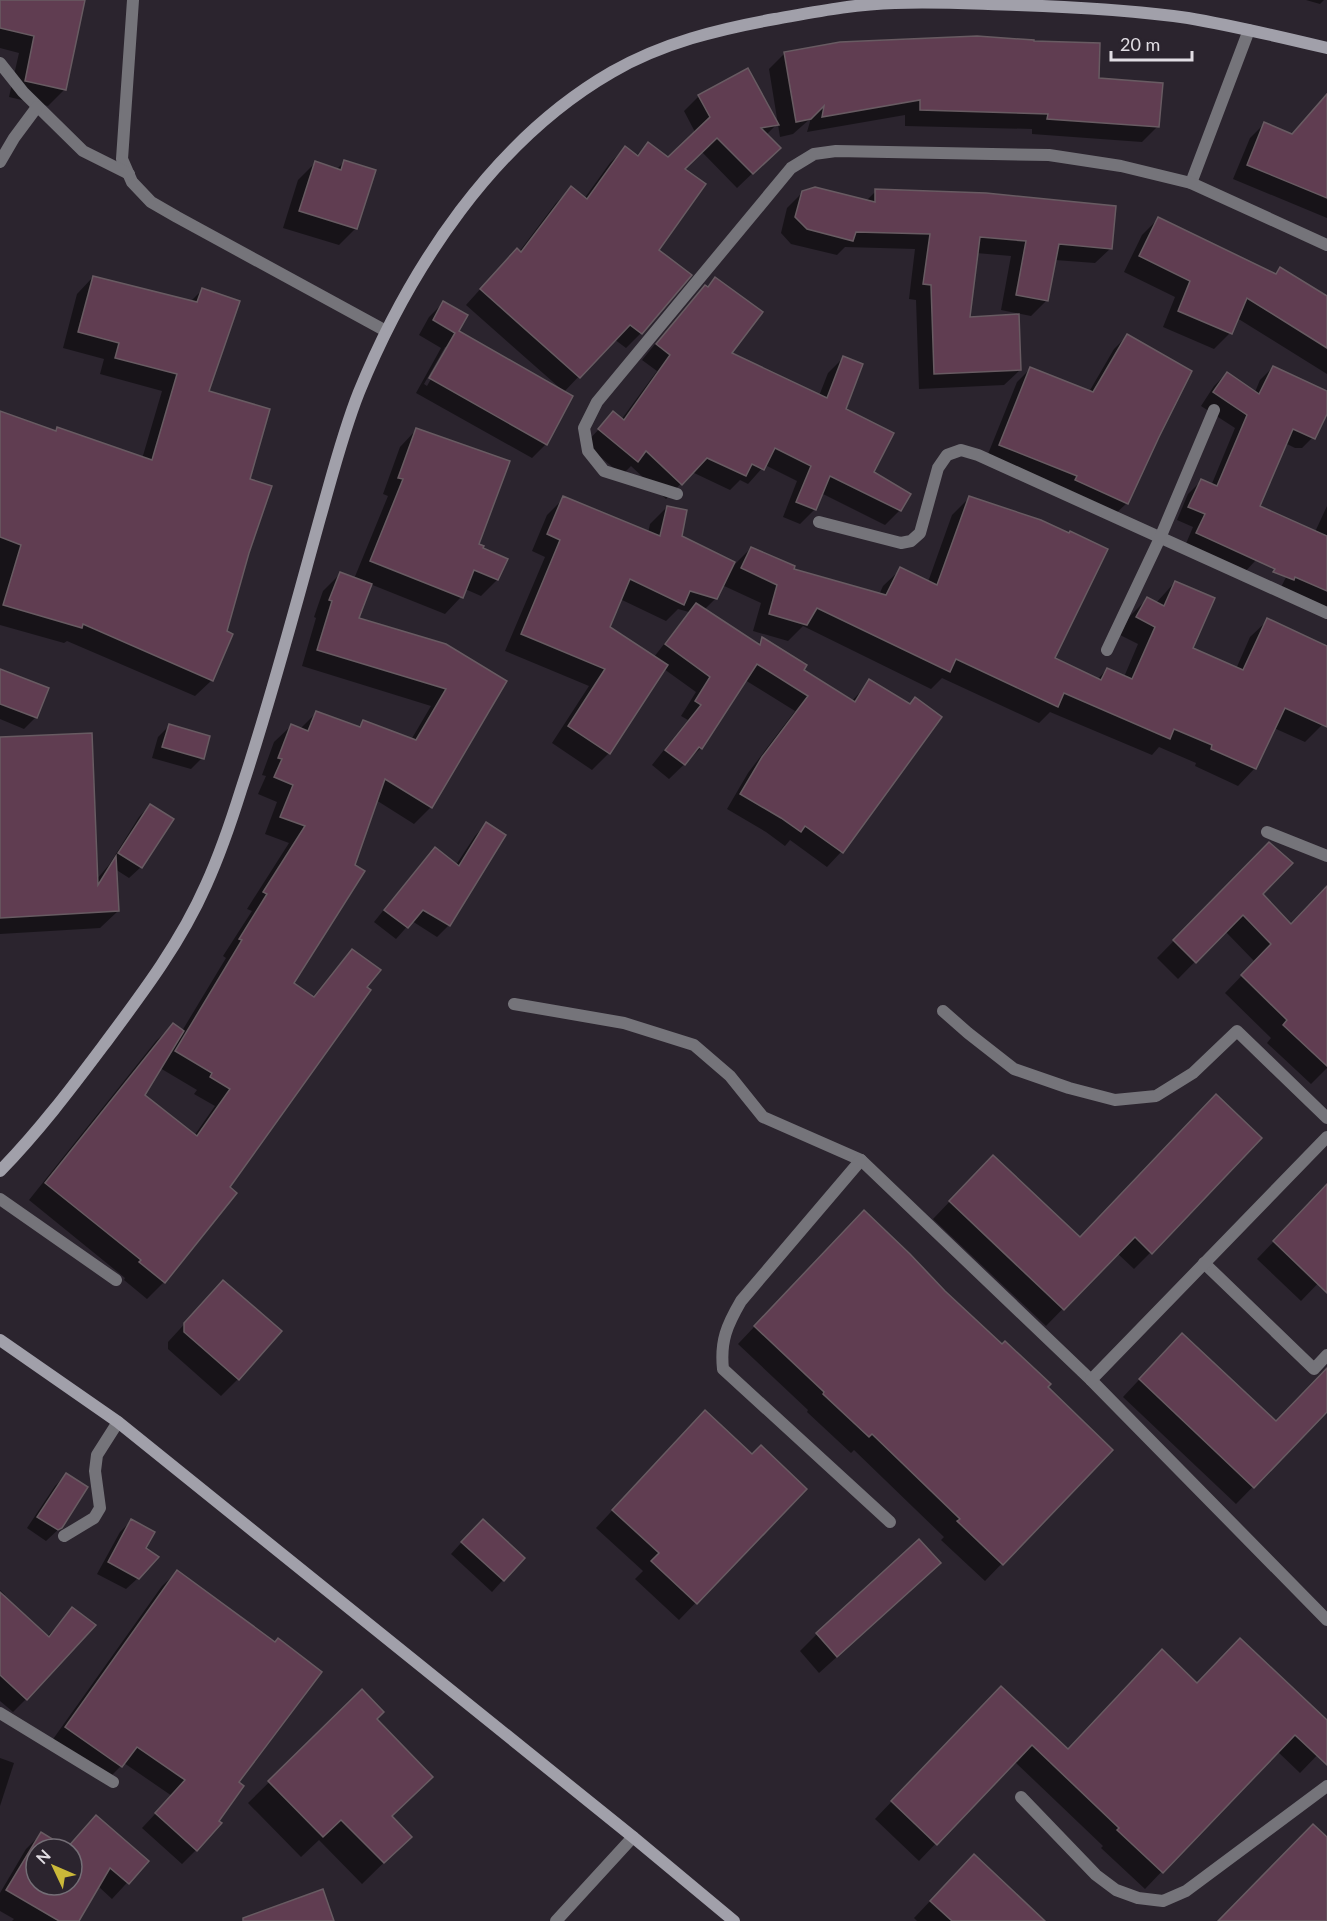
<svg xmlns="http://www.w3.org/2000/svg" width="1327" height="1921" viewBox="0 0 1327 1921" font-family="Lato,sans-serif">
<rect width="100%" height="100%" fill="#2b242e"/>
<g fill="#0007" fill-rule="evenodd">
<polygon points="0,0 84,0 65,89 48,106 9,97 19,53 0,48"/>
<polygon points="1306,0 1324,0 1320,4"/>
<polygon points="785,53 1097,80 1158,126 1142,142 1032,134 1032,129 905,126 905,115 807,132 811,118 793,134 780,137 769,69"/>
<path d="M699 96 777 124 766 135 779 148 737 188 701 151 683 169 657 250 641 333 626 348 614 339 564 392 546 444 532 458 416 393 441 348 419 335 429 317 444 302 457 332 560 390 561 389 466 305 502 265 519 252 556 203 571 188 584 199 610 163 625 148 636 156 648 144 668 159 695 132 684 111ZM445 347H449L427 386 424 384Z"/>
<polygon points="1327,96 1327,218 1233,179 1250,138 1264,124 1291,135"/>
<polygon points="344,162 356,228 339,245 283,228 298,180 315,163 336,170"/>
<polygon points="876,191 1111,248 1095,263 1055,260 1046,301 1031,316 1001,310 1011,256 976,253 968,318 1020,370 1004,385 919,389 916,300 909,299 915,249 845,247 837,255 791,244 781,233 787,208 803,192 866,201"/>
<polygon points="1158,219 1275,275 1281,269 1327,298 1327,374 1237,318 1230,333 1214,349 1163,327 1175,297 1124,272 1142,235"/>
<polygon points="93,277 190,302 203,289 207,392 248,480 248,553 212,680 195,696 67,641 64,643 0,625 0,413 55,432 58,429 142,459 162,391 100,374 104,359 63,348 77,294"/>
<polygon points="715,279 730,353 819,396 828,373 843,358 844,410 872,473 900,510 885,525 821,493 815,509 800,524 783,517 797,481 765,465 748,484 740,480 730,490 692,472 666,499 631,466 622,475 585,444 614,413 621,420 657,371 642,360 690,302"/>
<polygon points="1127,336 1127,503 1113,516 986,459 1017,382 1030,369 1089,392 1114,349"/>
<polygon points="1273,367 1327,393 1327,410 1315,435 1302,448 1295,448 1285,443 1258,507 1256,560 1244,573 1185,546 1193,527 1177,520 1188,494 1201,481 1211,486 1235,428 1201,406 1214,386 1227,373 1255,392 1260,380"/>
<path d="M416 430 497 580 481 596 465 589 461 597 445 614 370 584 357 619 505 681 431 807 414 824 376 800 292 983 312 998 336 968 352 951 365 988 164 1282 147 1299 124 1280 125 1278 29 1200 156 1041 173 1025 182 1031 226 958 223 956 252 911 247 909 289 843 265 834 277 802 258 794 266 776 262 775 274 742 291 726 300 729 316 713 357 728 363 722 411 740 431 706 302 666 316 618 314 617 323 591 340 574 354 579 388 496 383 494 400 447ZM160 1068 197 1090 194 1094 215 1106 194 1136 143 1095Z"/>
<path d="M564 498 648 533 650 524 667 507 680 537 735 564 751 548 792 570 879 595 883 586 901 569 928 582 952 515 969 498 1053 659 1097 680 1107 669 1124 677 1138 644 1120 635 1130 616 1147 599 1156 603 1175 582 1191 649 1236 669 1250 637 1268 620 1327 647V714L1322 725 1305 742 1274 728 1255 768 1238 786 1195 766 1196 763 1159 747 1152 755 1050 712 1039 723 942 678 931 689 803 626 788 641 753 631 761 603 722 585 716 598 704 610 757 645 762 639 802 670 851 702 870 681 909 706 939 718 841 852 827 867 790 840 785 846 766 832 727 809 748 773 795 711 745 680 701 748 669 779 652 765 688 720 681 716 696 692 664 669 609 753 592 770 552 743 589 686 505 651 545 557 532 551 547 515ZM620 599 666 621 678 609 689 612 654 657 608 628Z"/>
<polygon points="1327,506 1327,607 1281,587 1303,544 1315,532"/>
<polygon points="0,671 36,717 24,729 0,719"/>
<polygon points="169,726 202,758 191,769 152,758 158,737"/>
<polygon points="0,739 96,880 109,865 139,817 150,805 141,867 129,878 115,869 118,911 100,928 0,934"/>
<polygon points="486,824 504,836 449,925 437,937 412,921 396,939 374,922 424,860 435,849 456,865 475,836"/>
<polygon points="1269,844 1261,894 1290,926 1327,888 1327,1068 1311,1084 1267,1043 1271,1038 1225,993 1255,962 1225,931 1178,979 1157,958"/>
<polygon points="1199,1113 1151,1252 1134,1269 1117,1253 1046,1326 933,1219 976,1174 1080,1239"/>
<polygon points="1327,1186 1327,1274 1301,1301 1257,1259"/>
<polygon points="847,1229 944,1292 1111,1450 985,1581 941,1540 944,1537 854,1450 851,1453 807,1412 808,1410 738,1344"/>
<polygon points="223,1282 238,1379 221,1396 168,1349 168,1342"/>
<polygon points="1165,1352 1275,1423 1327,1369 1327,1411 1236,1504 1123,1397"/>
<polygon points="688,1429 752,1456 805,1489 679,1620 635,1579 643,1571 596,1528"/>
<polygon points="66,1475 61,1527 46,1541 27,1528 55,1486"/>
<polygon points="131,1521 144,1549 138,1578 126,1589 97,1574 120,1532"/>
<polygon points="471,1532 523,1558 492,1592 451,1554"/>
<polygon points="177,1572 237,1782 196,1850 182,1864 142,1828 172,1796 124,1763 106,1781 51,1742 162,1586"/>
<polygon points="922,1580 819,1673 800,1651 817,1634"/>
<polygon points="0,1590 5,1595 3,1597 47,1637 72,1609 26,1699 13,1712 0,1701"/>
<polygon points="1197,1684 1327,1722 1327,1745 1300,1773 1277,1751 1145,1889 1101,1848 1103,1846 1014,1761 919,1861 875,1819 984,1705 1067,1751"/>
<polygon points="362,1691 375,1719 390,1817 410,1837 362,1884 319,1840 301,1857 248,1803"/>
<polygon points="0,1758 14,1763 0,1806"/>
<path d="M96 1817 147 1861 112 1899 98 1886 78 1921H12L14 1919 0 1911V1893L26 1849 41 1834 66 1849ZM36 1849H72V1885H36Z"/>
<polygon points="957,1873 1043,1921 917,1921 914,1918"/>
</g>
<g fill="#603d51" stroke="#685b62" stroke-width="1.5" fill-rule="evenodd">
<polygon points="0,0 85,0 66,90 25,81 34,36 0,28"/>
<polygon points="977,36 1034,40 1034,41 1100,43 1099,78 1163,83 1159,127 1047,119 1048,114 920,110 920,100 822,117 824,106 811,119 796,122 784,52 840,42"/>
<polygon points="748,68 779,125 761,128 781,148 753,174 717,138 685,169 706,184 659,250 692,275 642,334 630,325 580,378 480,289 517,248 521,252 571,186 587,199 625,146 638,156 648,142 668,157 710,117 698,95"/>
<polygon points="1327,94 1327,198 1247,165 1264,122 1292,134"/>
<polygon points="344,160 376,170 357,229 299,211 315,161 341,170"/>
<polygon points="815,187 875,202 875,189 986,193 1116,206 1112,249 1059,244 1048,301 1016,295 1026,241 980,237 970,317 1019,314 1021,370 934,374 931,285 923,284 930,234 856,232 853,241 807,229 795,217 802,191"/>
<polygon points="1158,217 1276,274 1280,267 1327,296 1327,348 1247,298 1232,334 1178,311 1190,281 1139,256"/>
<polygon points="93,276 197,302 202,288 240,301 209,391 270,409 250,479 272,486 249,553 227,631 233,634 213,681 83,624 82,628 3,605 21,545 0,537 0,411 56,431 57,427 152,460 177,374 115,358 119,343 78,332"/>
<polygon points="715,277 763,312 732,353 827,398 843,356 863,364 846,409 894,433 874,472 911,494 901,511 830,476 816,510 796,502 811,466 775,448 764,470 752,464 746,476 707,458 682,485 646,451 638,462 598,429 613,411 624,420 670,355 656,344 705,285 708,287"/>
<polygon points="443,301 468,315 459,331 573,396 547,445 429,378 455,333 433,320"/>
<polygon points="1127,334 1192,371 1159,437 1128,504 1075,480 1077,476 999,445 1030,367 1093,392"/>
<polygon points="1273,366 1327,391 1327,414 1315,439 1293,429 1260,506 1327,536 1327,591 1295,577 1294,580 1273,572 1275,569 1196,533 1205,514 1188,507 1201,479 1217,486 1247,415 1213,392 1227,372 1259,394"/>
<polygon points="416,428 510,461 479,544 484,546 483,548 508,559 498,580 474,570 463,598 370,561 403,479 398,478"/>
<polygon points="563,496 660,536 667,506 687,510 682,536 735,562 717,599 690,591 684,605 630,579 610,627 668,665 610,754 568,726 605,669 521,634 560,540 547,534"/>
<polygon points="969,496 1041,520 1069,533 1070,531 1108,549 1055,658 1101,680 1107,668 1132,679 1155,627 1136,617 1147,597 1164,606 1175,581 1215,598 1193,648 1243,670 1267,618 1327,646 1327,727 1285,708 1256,769 1211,749 1212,745 1174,729 1170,739 1064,693 1058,707 956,659 950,672 817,608 807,625 769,614 777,585 741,568 751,547 795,566 794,569 886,595 900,567 937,585"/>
<polygon points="340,572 372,584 359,618 446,644 507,681 432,808 385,779 355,865 365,871 294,983 314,997 352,949 381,970 367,987 371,990 230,1187 237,1193 165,1283 139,1262 141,1260 45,1183 173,1023 184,1031 145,1095 197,1136 230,1089 210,1077 212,1073 175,1051 242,940 239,939 267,894 263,892 305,826 280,817 293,785 274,777 282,759 278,758 291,724 308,731 316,711 360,727 363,720 416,740 446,689 317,650 332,601 329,600"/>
<polygon points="696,603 760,645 762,637 807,665 804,670 855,702 869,679 910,704 915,697 942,717 843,853 805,826 801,832 781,818 740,794 762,757 808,696 757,664 702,749 699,747 685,765 665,750 701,705 695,701 710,677 665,644"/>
<polygon points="0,669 49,688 37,718 0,704"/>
<polygon points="169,724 210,736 204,759 162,747"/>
<polygon points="92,733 98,885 116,856 119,911 0,918 0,737"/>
<polygon points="150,804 174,819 142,868 118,853"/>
<polygon points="486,822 506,835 450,926 423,910 408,928 384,910 435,847 459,866"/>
<polygon points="1269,842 1293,863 1263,894 1291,924 1327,886 1327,1066 1283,1025 1287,1020 1241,975 1271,944 1243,915 1196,963 1173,940"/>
<polygon points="1216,1094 1262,1138 1152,1254 1135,1237 1064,1310 949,1201 993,1155 1080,1237"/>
<polygon points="1327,1184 1327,1293 1273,1241"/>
<polygon points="864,1210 910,1254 945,1291 1002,1344 1005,1341 1051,1384 1048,1387 1113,1450 1003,1565 957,1521 960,1519 872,1434 869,1437 823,1394 824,1392 754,1326"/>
<polygon points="223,1280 282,1331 239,1380 184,1332 184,1323"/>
<polygon points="1182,1333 1276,1421 1327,1368 1327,1412 1254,1488 1139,1379"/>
<polygon points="705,1410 752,1454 761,1445 807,1489 697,1604 651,1561 659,1553 612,1510"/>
<polygon points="66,1473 88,1487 62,1528 58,1530 37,1517"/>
<polygon points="131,1519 155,1532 146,1548 159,1557 139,1579 108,1562"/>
<polygon points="483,1519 525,1558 504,1581 461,1542"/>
<polygon points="919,1539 941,1563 837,1657 816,1633"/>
<polygon points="177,1570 275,1642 278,1638 322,1672 239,1782 244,1786 219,1821 222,1823 197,1851 155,1813 185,1780 137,1747 122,1767 65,1727"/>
<polygon points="0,1592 49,1637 72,1607 96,1625 27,1700 0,1675"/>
<polygon points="1240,1638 1327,1720 1327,1765 1295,1735 1163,1873 1117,1830 1119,1828 1032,1745 937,1845 891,1801 1001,1686 1068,1749 1162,1649 1197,1683"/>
<polygon points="362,1689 384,1712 377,1719 433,1777 392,1816 412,1837 384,1863 341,1820 323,1837 268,1781"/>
<path d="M96 1815 149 1861 129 1884 110 1868 79 1921H59L6 1890 41 1832 67 1848ZM36 1849H72V1885H36Z"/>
<polygon points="1313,1824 1327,1837 1327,1921 1218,1921"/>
<polygon points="974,1854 1045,1921 952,1921 930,1901"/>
<polygon points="323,1889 334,1921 243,1921 243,1918"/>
</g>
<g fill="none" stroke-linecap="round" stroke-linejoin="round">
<g stroke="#75747a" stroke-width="12">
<polyline points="0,1199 116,1280"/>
<polyline points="64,1536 94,1518 100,1508 95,1471 97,1455 118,1422"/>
</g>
<g stroke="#75747a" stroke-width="12">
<polyline points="133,0 122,159 132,182 151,202 177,217 386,331"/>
<polyline points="0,63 23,92 83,151 129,174"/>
<polyline points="0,162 14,138 37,107"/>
<polyline points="1191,183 1249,30"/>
<polyline points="677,494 604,471 588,451 584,428 597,402 791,168 814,154 836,151 1049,155 1121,166 1191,183 1327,245"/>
<polyline points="819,522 901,543 911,541 920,533 938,468 947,455 961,450 978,455 1327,613"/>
<polyline points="1107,650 1160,538 1214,410"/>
<polyline points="1267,832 1327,856"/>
<polyline points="514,1004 624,1023 694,1045 730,1076 763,1117 861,1160 1091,1380 1327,1620"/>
<polyline points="943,1011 968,1033 1014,1069 1069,1088 1115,1100 1156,1096 1193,1073 1237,1031 1327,1118"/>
<path d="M861 1160 741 1301C727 1325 720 1341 723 1369L890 1522"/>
<polyline points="1204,1263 1314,1369 1327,1355"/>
<polyline points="1091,1380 1327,1137"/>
<polyline points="0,1713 113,1782"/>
<polyline points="1021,1797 1096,1875 1116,1890 1138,1898 1163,1901 1186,1891 1327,1786"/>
<polyline points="556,1921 633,1837"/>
</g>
<g stroke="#a1a0aa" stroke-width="12">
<path d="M0 1171C38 1132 70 1090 103 1046 141 995 180 944 206 885 220 854 231 822 241 790 271 700 295 608 320 518 332 476 343 432 359 392 410 267 494 140 612 72 662 43 719 29 775 19 815 12 855 4 895 3 936 1 977 4 1017 5 1074 7 1132 10 1188 18 1235 26 1281 37 1327 48"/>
<polyline points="0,1340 118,1422 633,1837 734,1921"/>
</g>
</g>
<g transform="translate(54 1867) rotate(314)"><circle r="28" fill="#2b242e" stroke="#746e76" stroke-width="1.5"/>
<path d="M0-4.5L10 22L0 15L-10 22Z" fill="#cbb939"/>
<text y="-9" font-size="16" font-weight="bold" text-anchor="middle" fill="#e1dde3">N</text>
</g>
<path d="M1111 51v9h81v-9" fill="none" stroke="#e1dde3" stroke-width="3"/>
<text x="1120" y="51" font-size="18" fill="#e1dde3" stroke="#2b242e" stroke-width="4.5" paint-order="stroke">20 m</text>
</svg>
